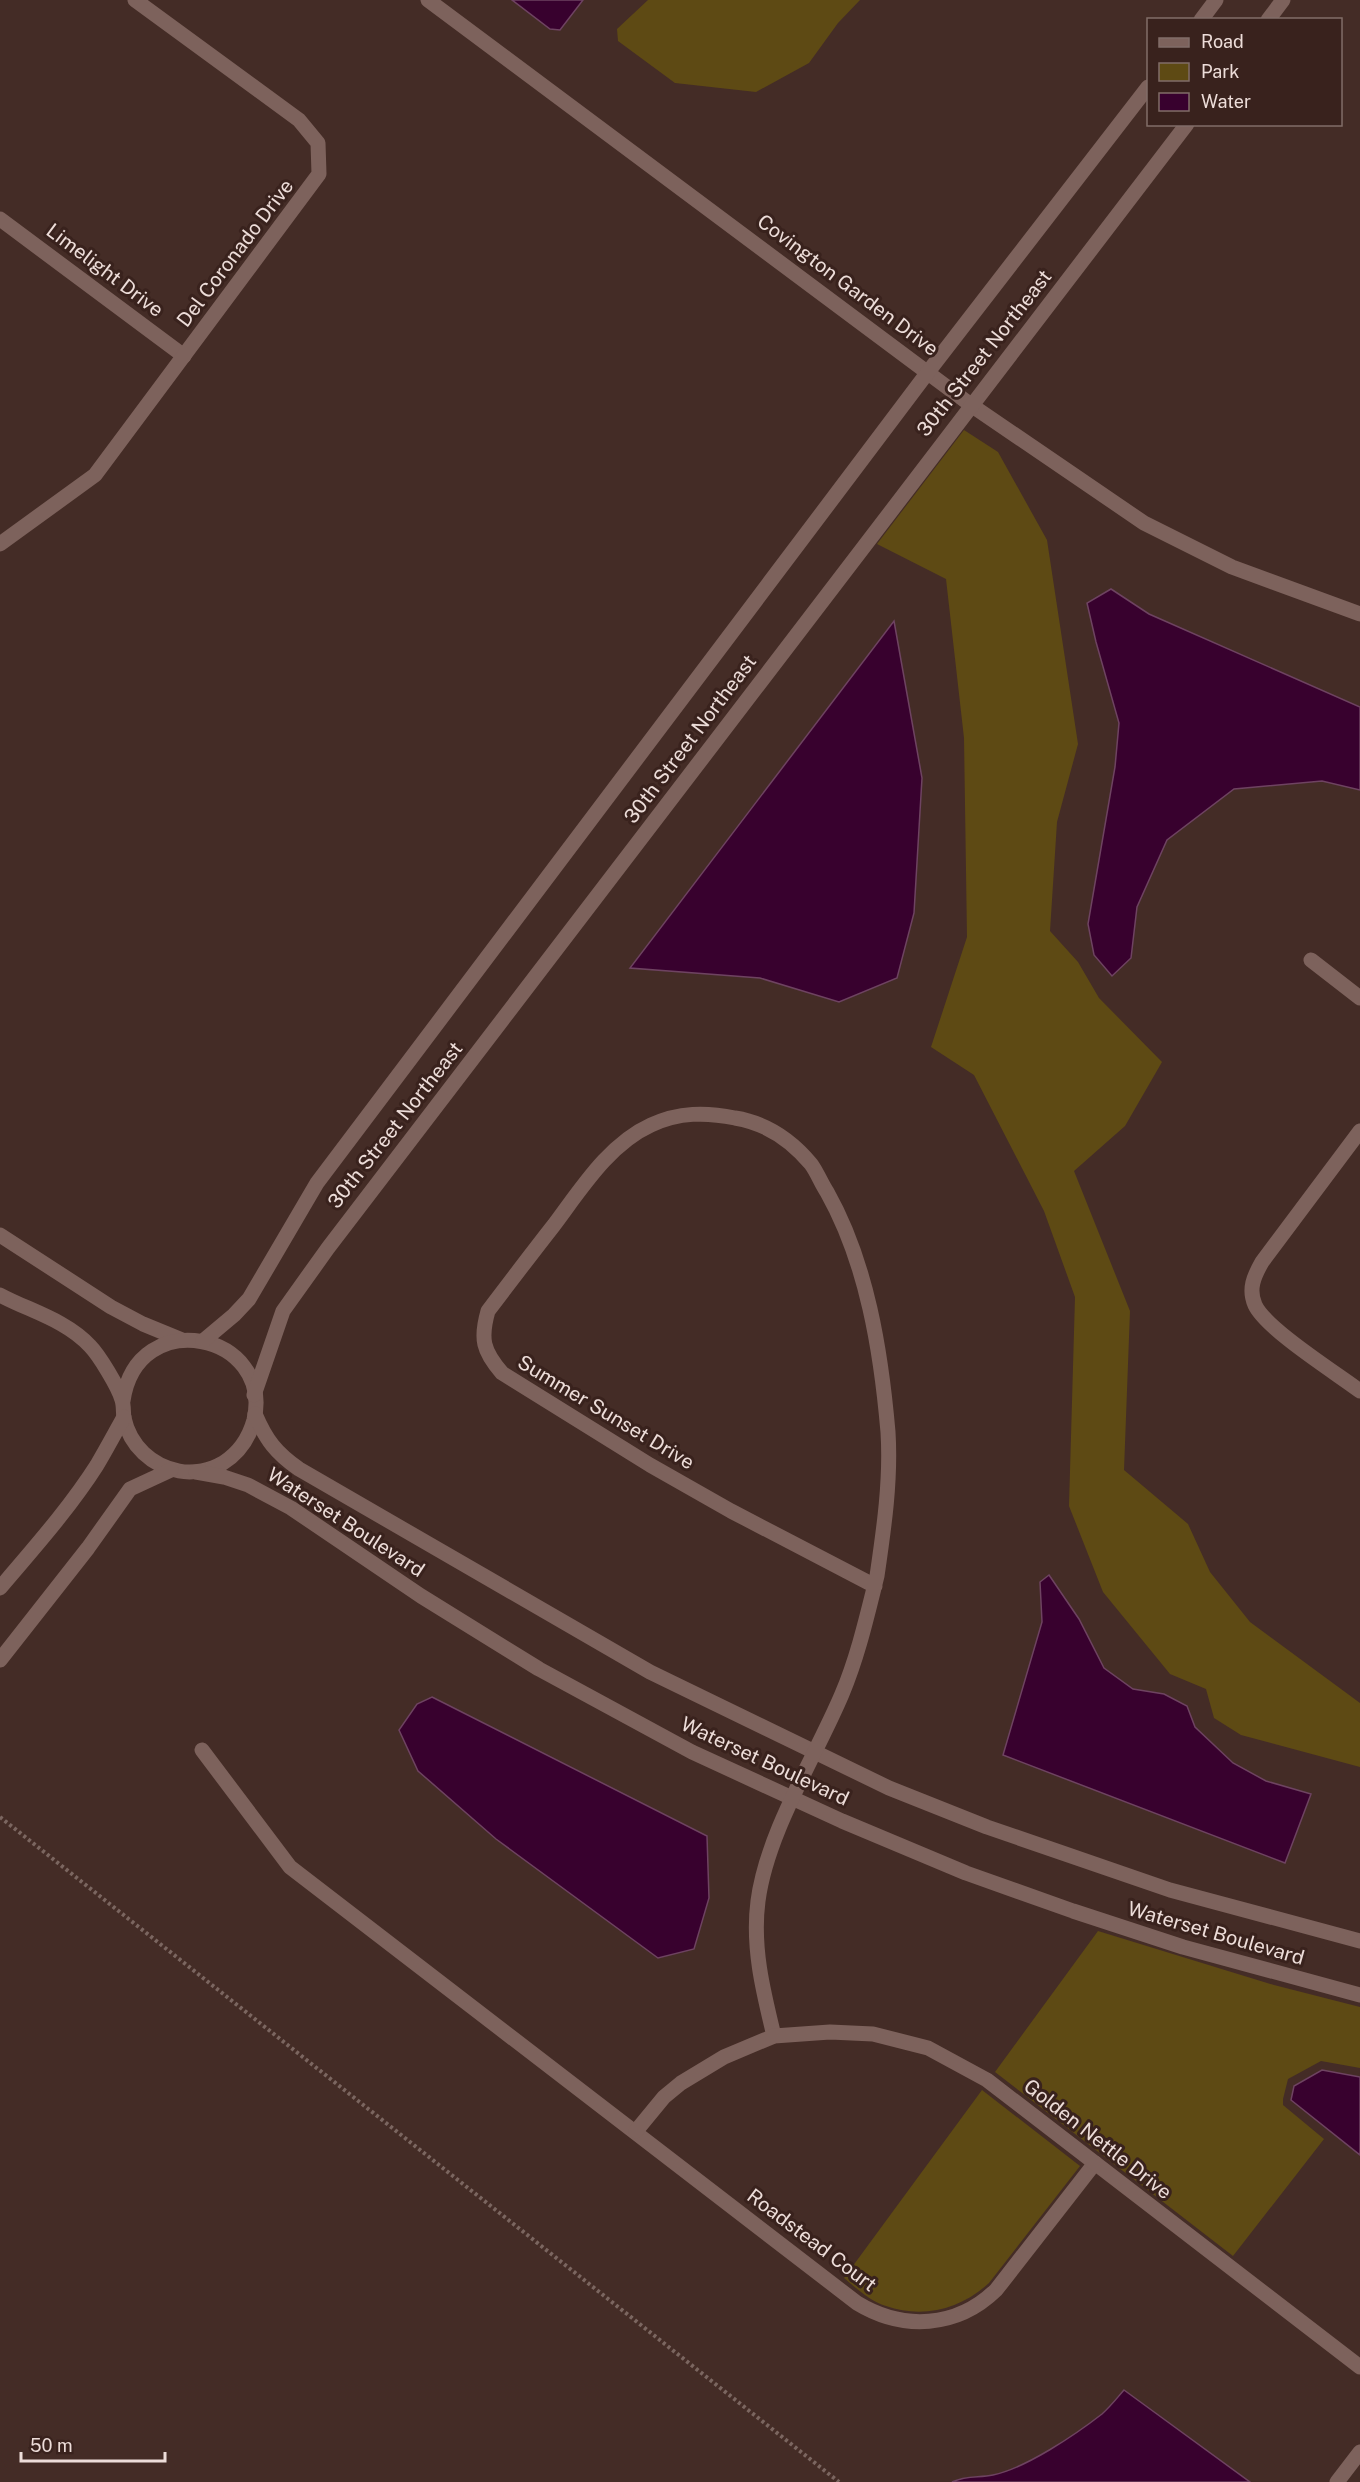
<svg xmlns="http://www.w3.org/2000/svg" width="1360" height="2482" viewBox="0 0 1360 2482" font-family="'Public Sans',sans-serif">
<rect width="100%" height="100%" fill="#442c26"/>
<g fill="#5e4a14">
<polygon points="648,0 860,0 838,23 809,63 756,92 675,83 618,41 617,29"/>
<polygon points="964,430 998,452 1047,540 1078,744 1057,822 1050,931 1078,962 1099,998 1162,1062 1125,1126 1074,1171 1130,1311 1124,1470 1188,1524 1210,1572 1250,1622 1360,1703 1360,1767 1241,1735 1214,1718 1206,1689 1170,1674 1103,1592 1069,1506 1075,1297 1044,1211 974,1075 931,1047 967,937 964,738 946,579 877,544"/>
<polygon points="1098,1931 1274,1985 1360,2007 1360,2068 1321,2061 1288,2079 1283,2099 1283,2105 1324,2139 1233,2256 995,2072"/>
<path d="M982 2090 1080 2166 989 2283C961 2309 923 2319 886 2306 870 2301 857 2289 844 2278Z"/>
</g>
<g fill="#38012e" stroke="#6e4361" stroke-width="1.5">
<polygon points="512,0 583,0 560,30 550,29"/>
<polygon points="1111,589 1149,614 1360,707 1360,790 1322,781 1234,789 1167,840 1137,907 1131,958 1112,976 1094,955 1088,924 1115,767 1119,723 1096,642 1087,603"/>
<polygon points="894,621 922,778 914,913 897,978 839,1002 760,978 630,968"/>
<polygon points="1049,1575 1079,1619 1104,1668 1133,1689 1164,1694 1187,1706 1195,1727 1233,1763 1266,1781 1311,1794 1285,1863 1003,1755 1042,1622 1040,1582"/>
<polygon points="432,1697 707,1836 709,1898 694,1949 658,1958 496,1839 418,1771 399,1730 417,1704"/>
<polygon points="1322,2070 1360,2077 1360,2155 1291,2100 1294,2086"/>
<path d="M1124 2390 1250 2482H952C966 2475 979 2478 993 2475 1026 2468 1075 2435 1102 2414 1110 2407 1117 2398 1124 2390Z"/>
</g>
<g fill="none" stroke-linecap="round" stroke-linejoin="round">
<polyline stroke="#7b6660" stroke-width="4" stroke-dasharray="3 3" stroke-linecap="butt" points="0,1817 839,2482"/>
<g stroke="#7d625c" stroke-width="15">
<polyline points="428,0 971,405 1144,523 1232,567 1360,614"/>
<polyline points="1201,20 1216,0"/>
<polyline points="1268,20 1283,0"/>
<polyline points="0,219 184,356"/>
<polyline points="0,544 95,475 319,174 318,143 299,120 135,0"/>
<polyline points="1311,960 1360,998"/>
<path d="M1360 1131 1262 1262C1254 1276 1248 1289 1255 1305 1266 1329 1336 1373 1360 1391"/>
<polyline points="0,1235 111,1307 143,1324 182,1340"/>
<path d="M0 1295C30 1311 66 1320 90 1346 99 1355 119 1388 122 1400 124 1406 123 1413 124 1418 130 1446 152 1466 179 1471 194 1474 211 1470 223 1463 239 1453 249 1438 254 1420 274 1333 137 1304 123 1401"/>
<polyline points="203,1341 234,1315 249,1299 317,1183 928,372 1148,87"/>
<polyline points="254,1395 283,1311 328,1248 1187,124"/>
<path d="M255 1414C266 1440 276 1453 299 1469L650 1672 889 1788 987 1827 1170 1890 1360 1941"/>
<polyline points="196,1472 224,1477 248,1485 291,1508 421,1596 539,1669 692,1752 842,1821 966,1873 1073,1911 1183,1947 1360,1995"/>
<path d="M0 1588C33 1549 69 1509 97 1465 106 1450 115 1433 124 1417"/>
<polyline points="0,1660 88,1548 130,1489 171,1470"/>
<path d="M202 1750 290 1867 857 2303C903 2331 957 2328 996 2290L1095 2163"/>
<path d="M774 2036C763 1991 752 1947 758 1901 767 1832 815 1758 842 1694 858 1656 867 1616 877 1576 884 1528 891 1480 888 1432 881 1351 867 1263 827 1192 821 1183 817 1172 811 1164 791 1140 766 1123 735 1118 706 1112 679 1112 651 1125 609 1144 581 1189 554 1225 532 1253 510 1282 488 1311 480 1339 483 1351 502 1373L650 1465 731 1511 875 1586"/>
<polyline points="636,2131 664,2097 681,2083 724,2057 774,2036 830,2032 873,2034 928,2048 987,2080 1360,2367"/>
<polyline points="1337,2482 1360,2452"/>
</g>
</g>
<g text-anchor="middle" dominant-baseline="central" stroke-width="6" stroke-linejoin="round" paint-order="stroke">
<g font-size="20" fill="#edddd9" stroke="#39221d">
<text transform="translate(235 253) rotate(-53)">Del Coronado Drive</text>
<text transform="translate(105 270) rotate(37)">Limelight Drive</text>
<text transform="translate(848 285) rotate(37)">Covington Garden Drive</text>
<text transform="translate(984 353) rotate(-52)">30th Street Northeast</text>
<text transform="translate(690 739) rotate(-53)">30th Street Northeast</text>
<text transform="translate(395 1125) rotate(-52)">30th Street Northeast</text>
<text transform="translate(606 1412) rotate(31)">Summer Sunset Drive</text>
<text transform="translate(346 1522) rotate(33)">Waterset Boulevard</text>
<text transform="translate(765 1761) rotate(25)">Waterset Boulevard</text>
<text transform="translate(1216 1933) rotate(16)">Waterset Boulevard</text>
<text transform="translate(1098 2139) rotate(38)">Golden Nettle Drive</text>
<text transform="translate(812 2240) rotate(37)">Roadstead Court</text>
</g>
</g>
<rect x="1147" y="18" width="195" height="108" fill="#39221d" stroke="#816d68" stroke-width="1.5"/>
<rect x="1159" y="38" width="30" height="9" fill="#7d625c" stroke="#816d68" stroke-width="1.5"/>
<text x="1201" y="48" font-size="18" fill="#edddd9">Road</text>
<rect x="1159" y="63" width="30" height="18" fill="#5e4a14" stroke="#816d68" stroke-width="1.5"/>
<text x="1201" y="78" font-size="18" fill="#edddd9">Park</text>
<rect x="1159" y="93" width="30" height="18" fill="#38012e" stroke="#816d68" stroke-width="1.5"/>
<text x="1201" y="108" font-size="18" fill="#edddd9">Water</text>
<path d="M21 2452v9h144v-9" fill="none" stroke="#edddd9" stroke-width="3"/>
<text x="30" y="2452" font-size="18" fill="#edddd9" stroke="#39221d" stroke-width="4.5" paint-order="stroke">50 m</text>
</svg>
